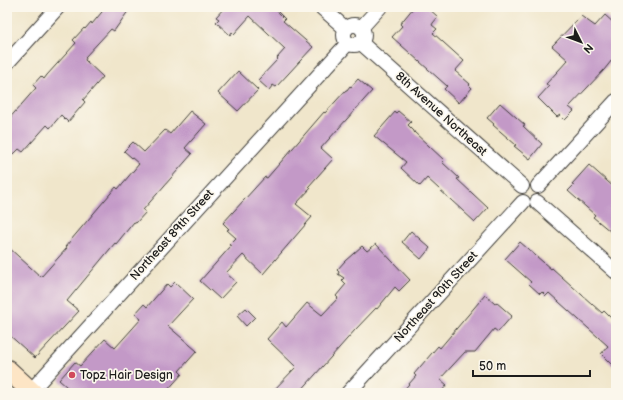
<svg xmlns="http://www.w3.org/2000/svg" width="623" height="400" viewBox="0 0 623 400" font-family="'Balsamiq Sans',sans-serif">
<rect width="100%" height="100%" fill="#fbf7ec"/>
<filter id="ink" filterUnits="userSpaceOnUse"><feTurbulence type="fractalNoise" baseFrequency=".025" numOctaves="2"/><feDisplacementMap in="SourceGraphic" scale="8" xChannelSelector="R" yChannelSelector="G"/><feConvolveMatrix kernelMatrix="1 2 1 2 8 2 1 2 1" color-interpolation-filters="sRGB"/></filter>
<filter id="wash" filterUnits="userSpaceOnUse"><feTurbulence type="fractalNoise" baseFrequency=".012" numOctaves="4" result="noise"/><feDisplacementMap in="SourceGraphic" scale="16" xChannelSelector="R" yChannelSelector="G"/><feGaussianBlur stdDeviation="0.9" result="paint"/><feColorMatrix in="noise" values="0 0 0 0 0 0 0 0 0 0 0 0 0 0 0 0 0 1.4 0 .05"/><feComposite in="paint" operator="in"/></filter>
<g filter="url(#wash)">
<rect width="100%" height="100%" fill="#f0e6cb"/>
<g id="blocks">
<g fill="#c399c7">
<polygon points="106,7 131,7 114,31 111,29 85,57 86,58 85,60 103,77 83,100 85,102 68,122 61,115 50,128 47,125 23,152 19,149 14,154 7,148 7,121 36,88 33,85 41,76 44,79 47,75 76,43 73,40 84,28 85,29 91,22 92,24"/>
<polygon points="225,7 273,7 285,19 283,21 313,47 276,87 273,85 269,90 258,80 278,59 277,58 285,49 250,16 234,34 232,32 230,35 216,22 219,19 216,17"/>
<polygon points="414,7 427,7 438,17 433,23 432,25 437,29 433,33 464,61 455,71 470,84 469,85 472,88 459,103 444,89 447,86 392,37 402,26 400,24"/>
<polygon points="605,15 616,25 616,55 604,70 569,107 574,111 565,120 560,115 557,117 538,98 549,86 546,84 568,60 552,46 581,16 595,26"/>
<polygon points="238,71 258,90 238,111 218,93"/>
<polygon points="358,79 372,91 321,148 333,159 309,186 311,188 296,204 312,217 263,274 243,255 226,273 236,282 220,299 200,281 231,246 229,245 236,238 227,230 229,229 223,223 265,177 267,178 324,112 325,113 346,90 347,90 350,86 351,87"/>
<polygon points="500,103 525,125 523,126 542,144 530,159 514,146 516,145 493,125 494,124 487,118"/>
<polygon points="190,111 206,124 185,148 192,154 143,210 146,212 136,223 134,222 116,244 115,243 67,301 79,311 35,358 7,333 7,246 41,277 67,248 65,247 116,187 118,189 139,164 124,151 133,142 144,152 165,130 170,134"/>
<polygon points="398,111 411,122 408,125 414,131 414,132 444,160 442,162 459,178 457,179 488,208 475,222 427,178 420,186 401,168 406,162 374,136 395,112 396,113"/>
<polygon points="589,165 616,189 616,236 593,217 595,215 568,191 574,185 572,184"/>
<polygon points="411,231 430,248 421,259 402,242"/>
<polygon points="520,242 551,269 552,268 602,313 604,311 616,323 616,369 601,354 608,346 549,293 546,296 542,292 540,294 529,284 531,282 505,259"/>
<polygon points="376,244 410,280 399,291 395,287 377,309 376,308 355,330 299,393 271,393 296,367 267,339 282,322 286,327 307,303 322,315 338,298 336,296 346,284 342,280 344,278 338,274 339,272 337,270 345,261 362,246 367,251"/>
<polygon points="175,282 193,299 168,326 197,351 179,371 182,374 165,393 74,393 59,380 75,362 80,366 105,339 115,348 141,319 135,314 144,304 147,307 167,284 170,287"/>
<polygon points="485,295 495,304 496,302 512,316 498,332 494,329 475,352 465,352 440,379 447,385 440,393 401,393 416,376 414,374 438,346 440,348"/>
<polygon points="246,308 255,317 246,326 237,316"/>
</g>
</g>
</g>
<g filter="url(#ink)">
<use href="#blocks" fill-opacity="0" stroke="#3c3a36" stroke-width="1"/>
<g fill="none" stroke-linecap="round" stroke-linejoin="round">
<g stroke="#3c3a36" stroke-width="16">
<g id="minor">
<polyline points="321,7 346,29"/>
<circle cx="354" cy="35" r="10"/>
<polyline points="361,28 380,7"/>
<polyline points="360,42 522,186"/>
<polyline points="7,63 58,7"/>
<polyline points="538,186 616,101"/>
<polyline points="537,202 616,272"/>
<polyline points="29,393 348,43"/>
<polyline points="348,393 523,202"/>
</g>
</g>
<g stroke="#3c3a36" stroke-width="21">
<polyline id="secondary" points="7,369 33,393"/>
</g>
<use href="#minor" stroke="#fff" stroke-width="14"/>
<use href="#secondary" stroke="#fde5c5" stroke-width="19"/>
</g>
</g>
<circle fill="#d1495b" stroke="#fbf7ec" stroke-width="1.5" cx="72" cy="375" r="4"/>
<g text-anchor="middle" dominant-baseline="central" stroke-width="3.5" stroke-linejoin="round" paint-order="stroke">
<g font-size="12" fill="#1c1c1c" stroke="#fbf7ec">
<text transform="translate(441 114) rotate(42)">8th Avenue Northeast</text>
<text transform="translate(172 235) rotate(-48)">Northeast 89th Street</text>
<text transform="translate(436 297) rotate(-48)">Northeast 90th Street</text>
</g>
<g font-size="12" fill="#1c1c1c" stroke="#fbf7ec" text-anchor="start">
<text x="80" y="375">Topz Hair Design</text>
</g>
</g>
<rect width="623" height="400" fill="none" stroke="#fbf7ec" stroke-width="24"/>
<g transform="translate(581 42) rotate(132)" stroke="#fbf7ec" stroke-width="3" paint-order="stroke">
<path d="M0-3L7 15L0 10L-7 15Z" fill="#1c1c1c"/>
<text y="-6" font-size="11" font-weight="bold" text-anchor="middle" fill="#1c1c1c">N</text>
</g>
<path d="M473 370v6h117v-6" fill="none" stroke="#1c1c1c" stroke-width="2"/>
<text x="479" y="370" font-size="12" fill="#1c1c1c" stroke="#fbf7ec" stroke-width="3" paint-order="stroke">50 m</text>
</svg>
